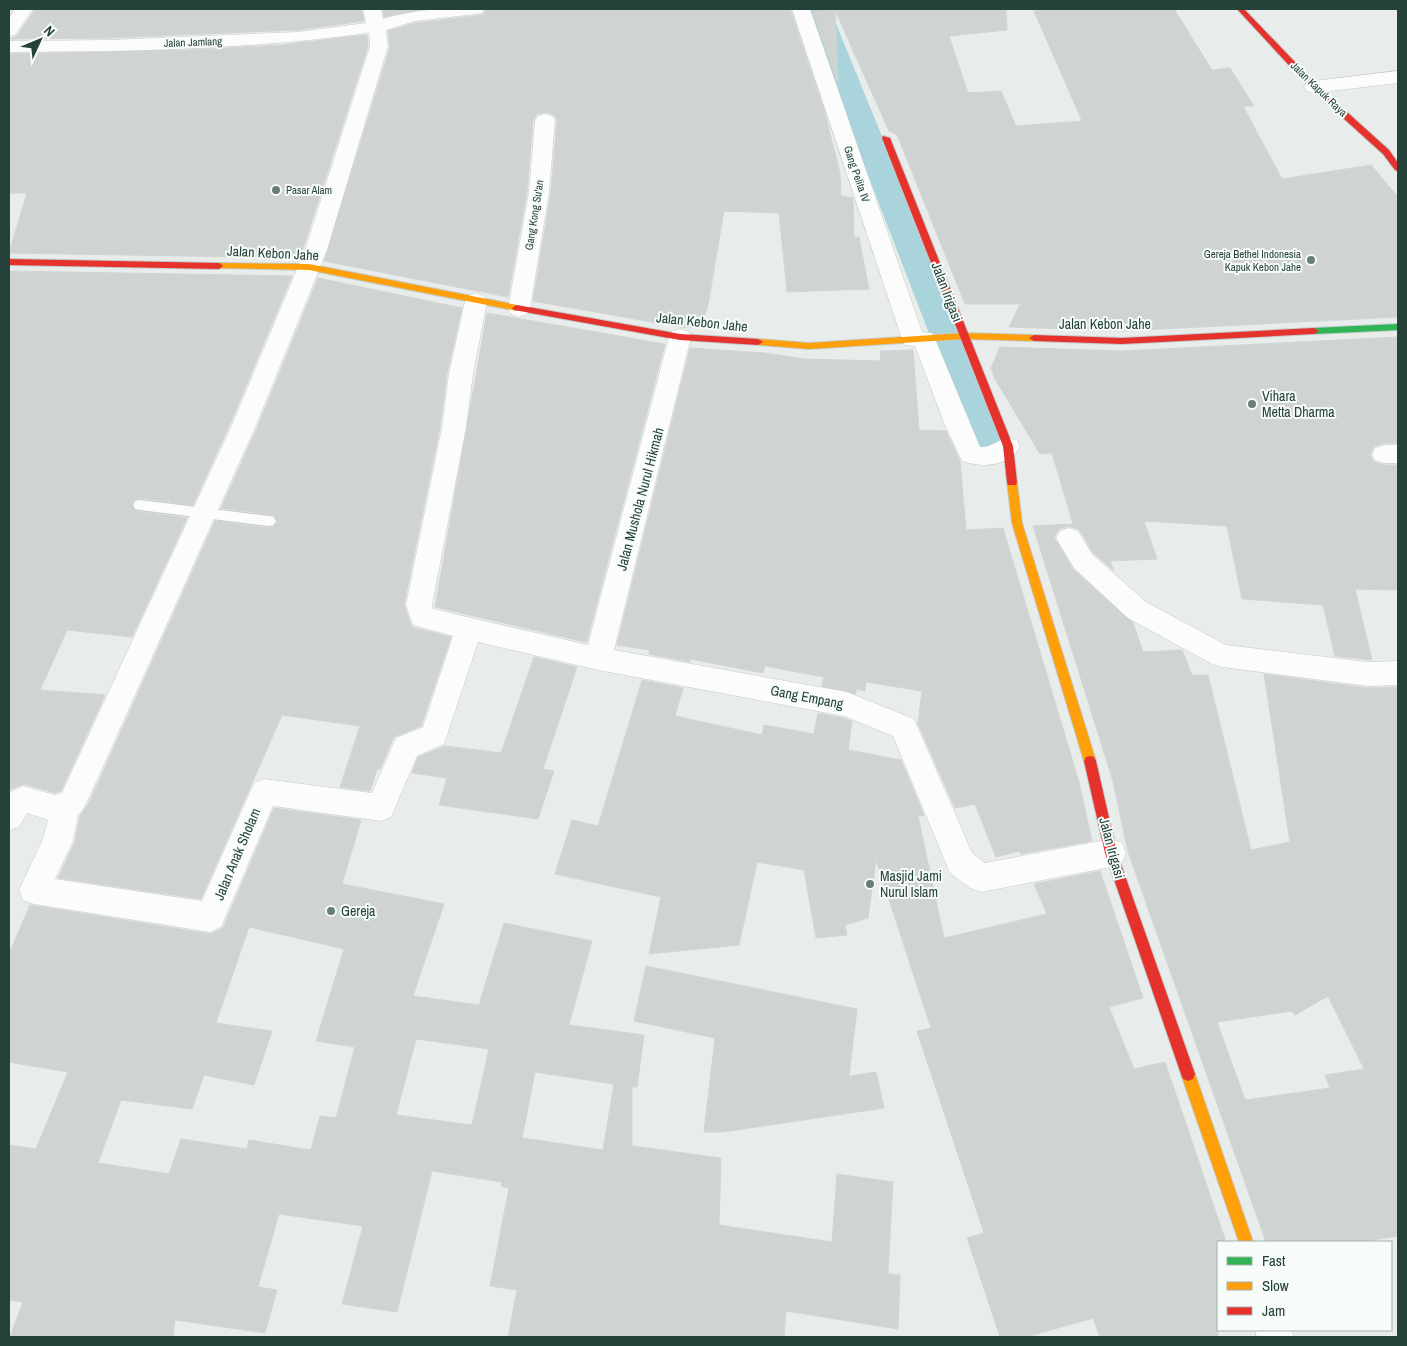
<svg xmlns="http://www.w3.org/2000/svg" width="1407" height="1346" viewBox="0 0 1407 1346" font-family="'Archivo Narrow',sans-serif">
<rect width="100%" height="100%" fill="#e8edeb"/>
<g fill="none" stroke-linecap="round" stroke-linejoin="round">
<polygon fill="#a9d4db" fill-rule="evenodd" points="804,9 830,9 1010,450 1004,459 992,463 980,459 974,450"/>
</g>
<g fill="#cfd4d2" stroke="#d1d6d4" fill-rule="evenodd">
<polygon points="35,9 361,9 364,21 298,30 110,38 9,39 17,36"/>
<polygon points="383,9 424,9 384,17"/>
<polygon points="487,9 790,9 824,110 840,173 841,196 853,198 854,237 859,237 869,289 787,292 779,213 724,211 708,305 700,328 680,327 533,301 551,192 557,120 554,115 546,112 537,114 533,120 527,192 508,297 324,261 390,47 388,31 415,23 482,15"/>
<polygon points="835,9 1006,9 1007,30 949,36 968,93 1001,91 1016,126 1082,121 1034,11 1068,9 1174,9 1212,70 1230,68 1254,106 1243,106 1282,179 1371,165 1398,197 1398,317 1122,331 1009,327 1020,304 965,304 898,137 894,133 889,131 835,10 838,83 813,12"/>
<polygon points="367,35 368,46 300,258 9,253 27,193 9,193 9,54 189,50 280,45"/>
<polygon points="9,271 292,276 230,424 193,505 140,498 135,499 131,504 135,511 187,518 132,637 67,630 40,690 105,695 61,791 55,793 24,784 9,790"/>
<polygon points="318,278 462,308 447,374 440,427 404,605 412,627 451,637 421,726 394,737 380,769 377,769 370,791 340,787 360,726 282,715 201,899 58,878 75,842 80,816 89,803 215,521 269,528 274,527 278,522 274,515 221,508 258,426"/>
<polygon points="487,313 665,344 587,641 585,642 435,607"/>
<path d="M1398 337V443H1384L1374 446 1370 455 1374 462 1384 465H1398V590L1355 589 1372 660 1335 656 1323 605 1242 599 1227 526 1144 521 1157 559 1110 561 1114 571 1093 553 1079 529 1068 526 1059 529 1054 537 1073 569 1133 623 1143 652 1182 650 1192 675H1208L1251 850 1290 842 1264 674 1368 688 1398 687V1236L1359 1242H1266L1128 852 1113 781 1033 526 1073 524 1052 453 1040 454 995 379 991 368 1000 347 1122 351ZM1328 996 1364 1069 1325 1075 1330 1088 1245 1100 1217 1022 1292 1011 1295 1015Z"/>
<polygon points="690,348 765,353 804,359 881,361 880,351 913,350 919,430 946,431 960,461 966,530 1003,528 1079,782 1092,841 1021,854 1020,851 996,857 975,804 955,808 918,724 922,691 866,682 865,691 856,689 856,694 822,686 824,677 765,666 763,673 690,659 690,662 649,654 650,650 617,645"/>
<polygon points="534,657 577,667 543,769 554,771 538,819 439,805 447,778 412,773 418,757 445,746 501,753"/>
<polygon points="642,680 683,688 675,716 762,735 764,725 814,734 818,713 843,718 852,721 848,750 901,760 924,815 918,816 944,938 1047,914 1034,884 1100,871 1143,998 1109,1007 1134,1069 1165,1062 1226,1242 1218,1242 1218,1337 1100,1337 1093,1318 1026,1337 1000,1337 967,1238 984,1233 917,1031 931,1028 876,860 868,918 845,925 847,935 816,938 804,870 757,862 739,945 649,954 661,897 555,874 572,820 598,826"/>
<path d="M274 808 361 820 342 884 444 904 413 996 479 1005 504 923 592 941 569 1025 644 1035 637 1087H632V1146L721 1158 719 1225 832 1242 837 1174 893 1182 888 1274 900 1275 898 1329 786 1311 784 1337H508L517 1290 490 1286 509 1188 501 1186 502 1182 432 1171 397 1312 342 1304 363 1226 279 1214 258 1287 277 1290 265 1333 175 1320 173 1337H10L23 1302 9 1300V1145L36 1149 68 1072 9 1062V954L30 905 211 934 223 928ZM249 927 344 949 316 1041 355 1047 336 1118 320 1116 311 1150 249 1140 247 1149 181 1139 169 1174 98 1163 121 1100 192 1109 204 1075 254 1085 272 1031 216 1023ZM416 1039 489 1049 472 1125 396 1115ZM535 1072 614 1084 603 1150 522 1138Z"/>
<polygon points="646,966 857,1009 849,1076 876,1072 884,1108 723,1132 704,1132 715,1038 634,1021"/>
</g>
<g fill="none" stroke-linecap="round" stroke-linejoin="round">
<g stroke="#c5cac8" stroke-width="2">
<polygon id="lane" points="140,500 269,516 274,517 276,521 274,525 269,526 140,510 135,509 133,505 135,501"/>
</g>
<g stroke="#c5cac8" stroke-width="1">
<g id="street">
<polygon points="15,9 33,9 15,35 9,36 9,18"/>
<path d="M363 9H381L383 19C418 9 449 7 485 9L482 13 476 14 415 21 386 30 388 46 327 250 256 425 87 802 82 811 78 815 73 841 55 879 202 901 254 783 264 779 372 793 396 738 423 727 453 636 413 625 406 605 442 427 449 374 465 301 468 296 476 293 484 296 487 301 473 374 466 427 432 605 433 609 588 645 669 337 672 331 680 329 688 331 691 337 614 650 847 692 914 719 972 853 985 863 1111 839 1122 843 1126 853 1122 863 1111 867 981 892 970 888 950 873 893 736 844 716 598 670 478 642 444 744 417 756 391 817 381 821 273 806 221 927 210 932 34 904 23 900 19 890 43 839 48 820 27 813 19 827 9 830V793L23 786 55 795 62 793 232 425 305 250 370 46 369 33C250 49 129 52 9 52V41L110 40 298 32 366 23Z"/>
<path d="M792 9H810L922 332 932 333 935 339 980 447C996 448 999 434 1017 440L1020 446C1009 467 983 468 962 461L945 425 915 346 905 345 902 339Z"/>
<polygon points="1398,71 1398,83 1314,93 1307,91 1304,87 1307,83 1314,81"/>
<polygon points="545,114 552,116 555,120 549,192 530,309 527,314 519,317 511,314 508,309 529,192 535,120 538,116"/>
<polygon points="1384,445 1398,445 1398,463 1384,463 1375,460 1372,454 1375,448"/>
<polygon points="1069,528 1078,531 1092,554 1146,602 1226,645 1368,662 1398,661 1398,685 1368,686 1222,667 1212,664 1128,618 1074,568 1056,538 1060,531"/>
<polygon points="1255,1330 1291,1330 1294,1337 1257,1337"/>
</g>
</g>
<g stroke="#c3cbc8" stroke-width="2">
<polygon id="fast" points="1398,324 1398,330 1314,334 1309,331 1314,328"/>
</g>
<g stroke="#c3cbc8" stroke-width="2">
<g id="slow">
<polygon points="219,263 309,264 517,305 522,308 517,311 309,270 216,268 216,264"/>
<polygon points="964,333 1034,335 1039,338 1034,341 964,339 809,349 758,345 753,342 758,339 809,343"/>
<polygon points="1012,478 1017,482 1022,523 1096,761 1094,765 1090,766 1086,765 1084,761 1012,523 1007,482"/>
<polygon points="1188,1067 1193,1069 1195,1074 1253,1242 1239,1242 1181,1074 1183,1069"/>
</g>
</g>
<g stroke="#c3cbc8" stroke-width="2">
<g id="jam">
<polygon points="1237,9 1244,9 1317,85 1389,150 1398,163 1398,171 1395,170 1383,154 1311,89"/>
<polygon points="883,136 890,138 1013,446 1017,482 1016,485 1008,485 1007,482 1003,446 882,138"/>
<polygon points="9,259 219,263 223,266 219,269 9,265"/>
<polygon points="517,305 680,334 758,339 763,342 758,345 680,340 514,310 512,308"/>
<polygon points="1314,328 1319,331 1314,334 1122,344 1034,341 1029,338 1034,335 1122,338"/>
<polygon points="1090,756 1094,757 1096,761 1117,853 1195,1074 1193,1079 1188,1081 1183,1079 1181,1074 1105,853 1084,761 1086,757"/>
</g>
</g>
<use href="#lane" fill="#fcfcfc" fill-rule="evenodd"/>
<use href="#street" fill="#fcfcfc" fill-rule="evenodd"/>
<use href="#fast" fill="#30b455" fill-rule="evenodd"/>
<use href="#slow" fill="#ff9f0a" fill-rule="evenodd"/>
<use href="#jam" fill="#e5322d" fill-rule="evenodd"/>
</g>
<g fill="#697e78" stroke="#f7fbf9" stroke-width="2">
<circle cx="276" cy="190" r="5"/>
<circle cx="1311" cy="260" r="5"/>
<circle cx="1252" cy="404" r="5"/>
<circle cx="870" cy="884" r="5"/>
<circle cx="331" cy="911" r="5"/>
</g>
<g text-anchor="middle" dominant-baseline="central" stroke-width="4" stroke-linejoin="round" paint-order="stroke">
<g font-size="11" fill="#24423a" stroke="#f7fbf9">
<text transform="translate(193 42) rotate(-2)">Jalan Jamlang</text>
<text transform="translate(1319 89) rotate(44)">Jalan Kapuk Raya</text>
<text transform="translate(857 174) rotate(71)">Gang Pelita IV</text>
<text transform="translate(534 215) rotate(-81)">Gang Kong Su'an</text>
</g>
<g font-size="11" fill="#24423a" stroke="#f7fbf9" text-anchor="start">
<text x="286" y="190">Pasar Alam</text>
<text x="1301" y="254" text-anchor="end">Gereja Bethel Indonesia<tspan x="1301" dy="13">Kapuk Kebon Jahe</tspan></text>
</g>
<g font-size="14" fill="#24423a" stroke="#f7fbf9">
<text transform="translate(273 253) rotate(3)">Jalan Kebon Jahe</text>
<text transform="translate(947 292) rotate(69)">Jalan Irigasi</text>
<text transform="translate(702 322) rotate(6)">Jalan Kebon Jahe</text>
<text x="1105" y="324">Jalan Kebon Jahe</text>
<text transform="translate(640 499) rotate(-75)">Jalan Mushola Nurul Hikmah</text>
<text transform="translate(807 697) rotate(11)">Gang Empang</text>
<text transform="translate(1112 848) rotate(75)">Jalan Irigasi</text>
<text transform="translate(237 854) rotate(-67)">Jalan Anak Sholam</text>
</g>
<g font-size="14" fill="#24423a" stroke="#f7fbf9" text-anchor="start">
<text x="1262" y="396">Vihara<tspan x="1262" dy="16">Metta Dharma</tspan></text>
<text x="880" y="876">Masjid Jami<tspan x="880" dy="16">Nurul Islam</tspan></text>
<text x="341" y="911">Gereja</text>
</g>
</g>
<rect width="1407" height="1346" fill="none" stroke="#24423a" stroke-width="20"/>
<rect x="1217" y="1241" width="175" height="90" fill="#f7fbf9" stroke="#a3b1ad"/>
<rect x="1227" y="1257" width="25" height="8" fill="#30b455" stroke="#a3b1ad"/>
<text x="1262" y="1266" font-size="15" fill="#24423a">Fast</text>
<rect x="1227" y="1282" width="25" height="8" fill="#ff9f0a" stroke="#a3b1ad"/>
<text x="1262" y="1291" font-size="15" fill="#24423a">Slow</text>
<rect x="1227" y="1307" width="25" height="8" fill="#e5322d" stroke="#a3b1ad"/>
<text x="1262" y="1316" font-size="15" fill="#24423a">Jam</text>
<g transform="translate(40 40) rotate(46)" stroke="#f7fbf9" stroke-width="4" paint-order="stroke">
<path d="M0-4L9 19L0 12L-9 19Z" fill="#24423a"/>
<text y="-8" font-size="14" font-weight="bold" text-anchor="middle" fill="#24423a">N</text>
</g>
</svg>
